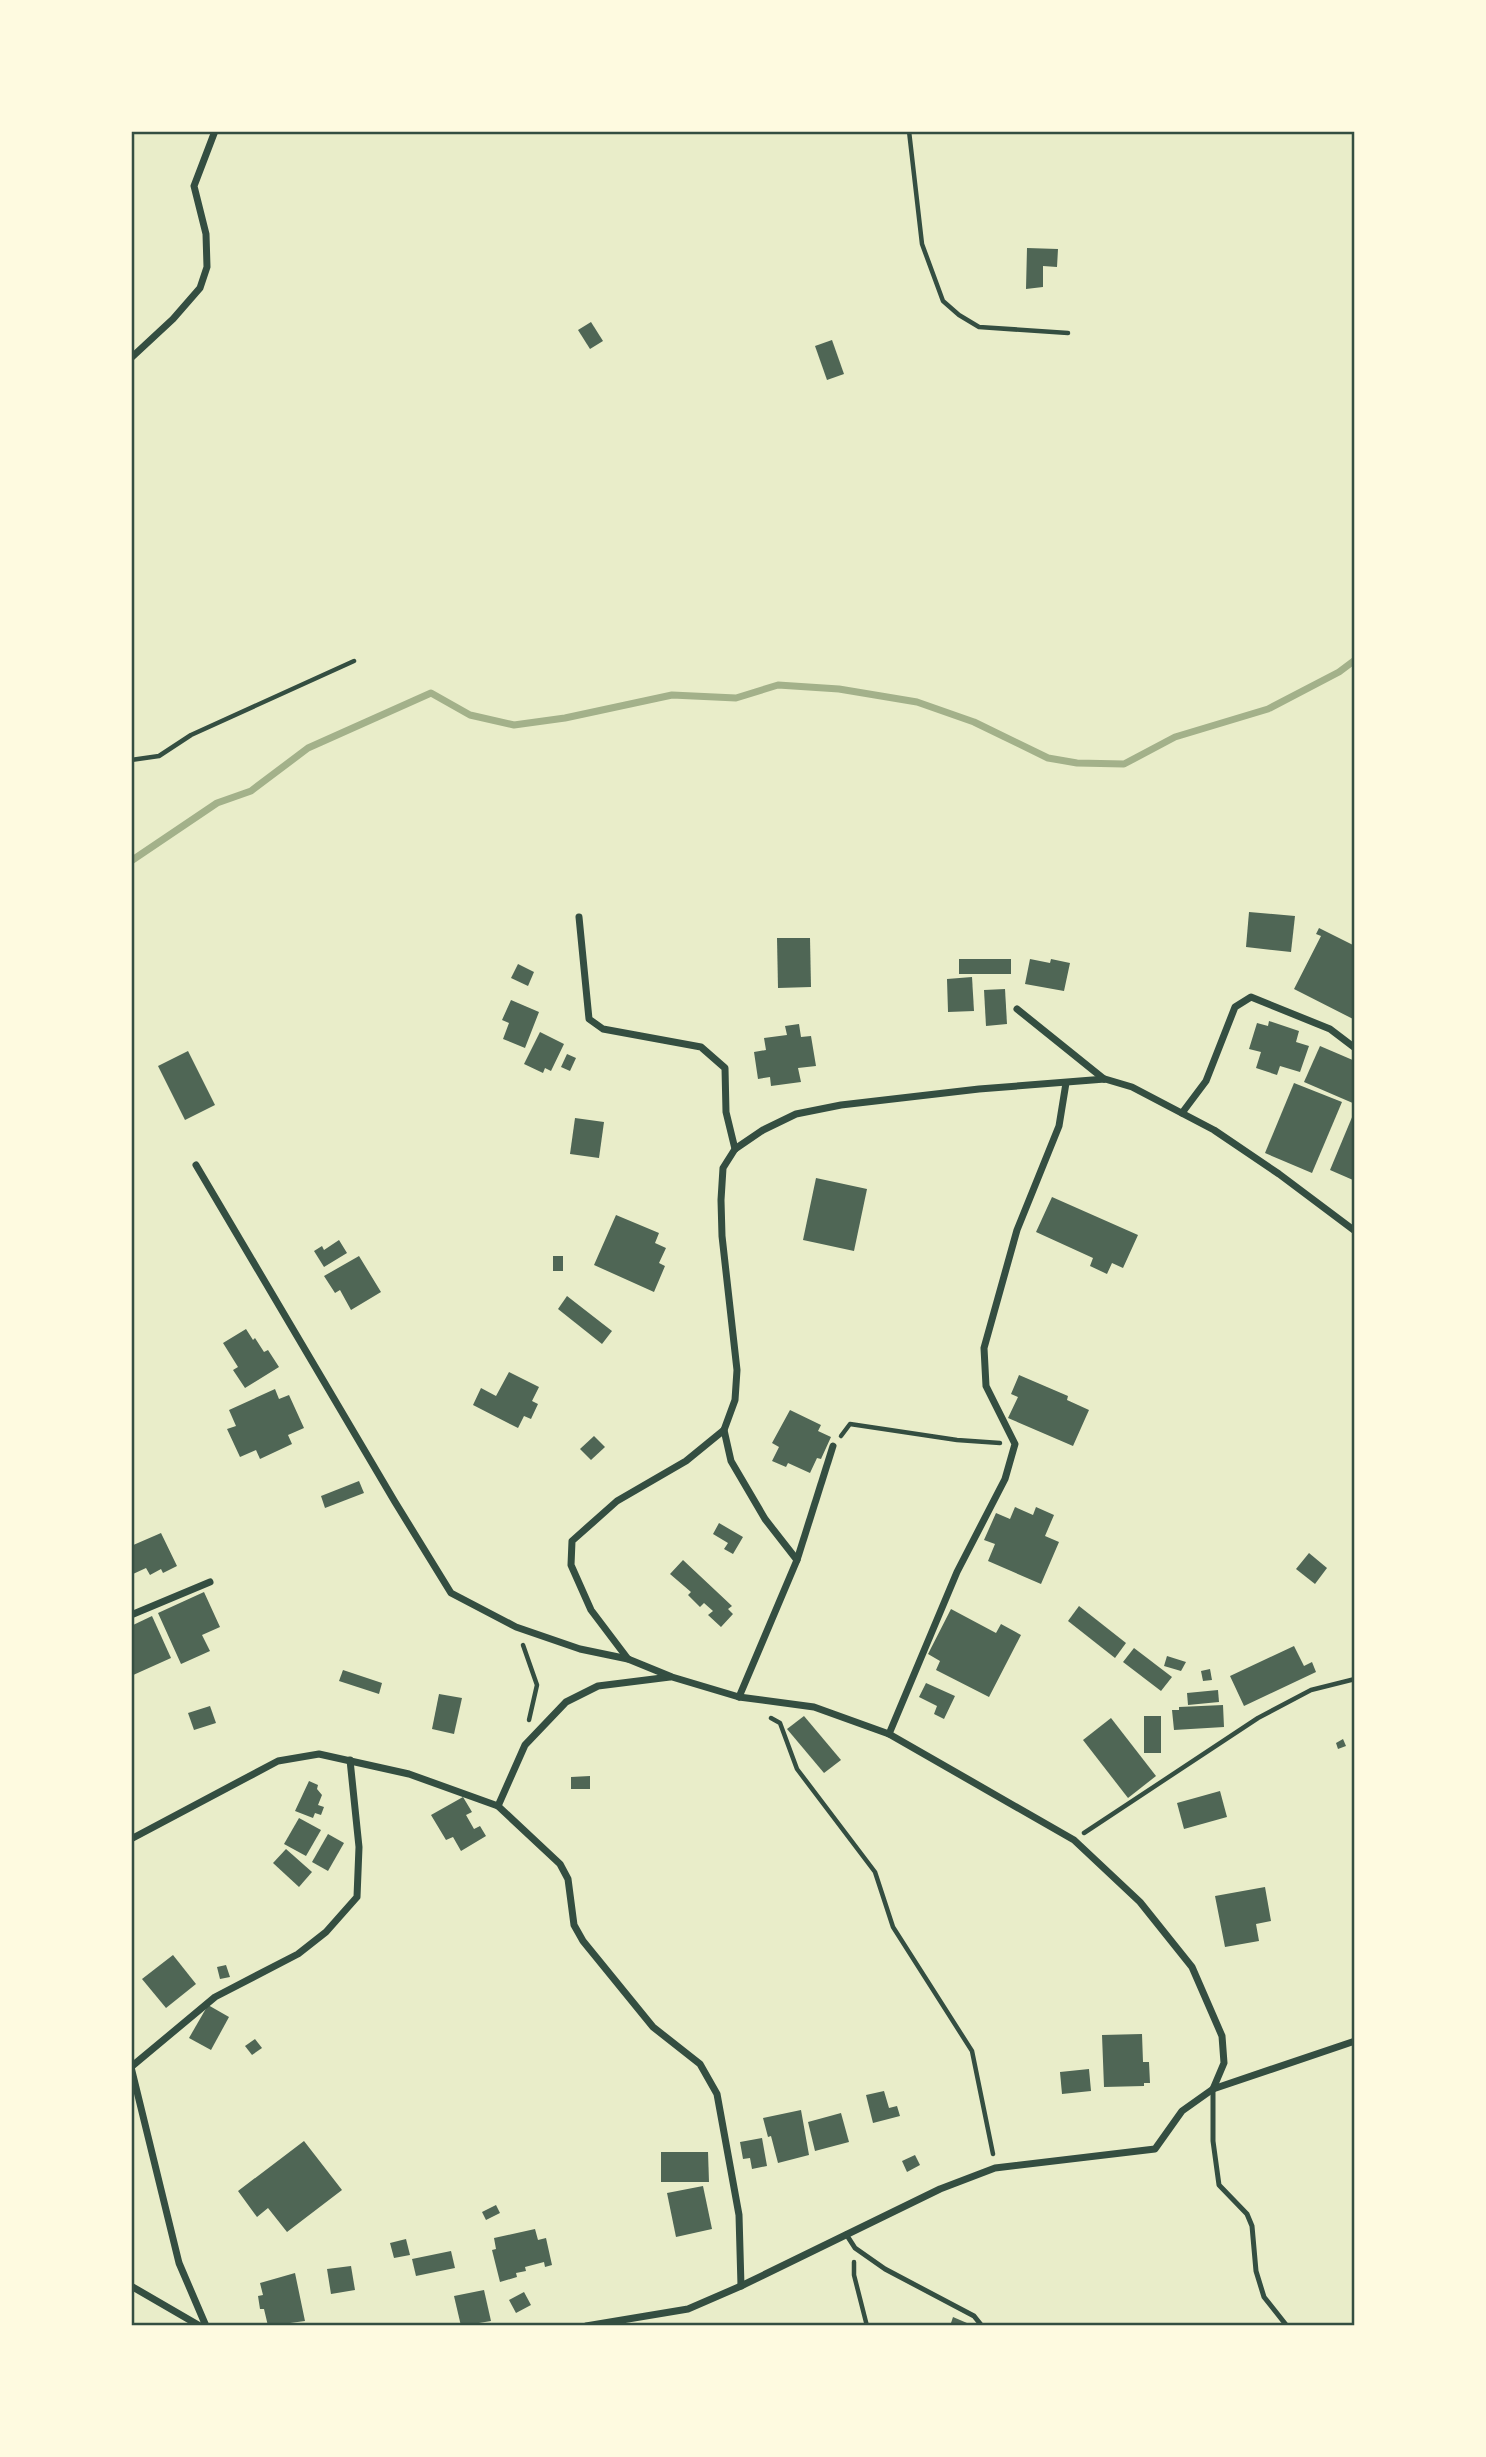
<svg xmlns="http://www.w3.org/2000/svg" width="1486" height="2457" viewBox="0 0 1486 2457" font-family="'PT Sans Narrow',sans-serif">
<rect width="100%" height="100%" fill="#e9edc9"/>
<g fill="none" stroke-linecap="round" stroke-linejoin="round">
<polyline stroke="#a3b18a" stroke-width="7" points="131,861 217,803 251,791 308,748 431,693 470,715 514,725 565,718 672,695 736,698 778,685 839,689 917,702 974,722 1048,758 1077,763 1124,764 1175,737 1268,709 1339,672 1355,660"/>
</g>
<g fill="#4f6655">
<polygon points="1027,248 1058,249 1057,267 1043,266 1043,287 1026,289"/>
<polygon points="591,322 603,341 590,349 578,330"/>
<polygon points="832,340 844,374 827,380 815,346"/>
<polygon points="1249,912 1295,916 1291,952 1246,947"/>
<polygon points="1319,928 1355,946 1355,1020 1294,989 1321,936 1316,934"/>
<polygon points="777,938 810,938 811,987 778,988"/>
<rect x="959" y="959" width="52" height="15"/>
<polygon points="1030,959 1050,963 1051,959 1070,963 1064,991 1025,984"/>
<polygon points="518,964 534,972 528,986 511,978"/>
<polygon points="972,977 974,1011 948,1012 947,979"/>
<polygon points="1005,989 1007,1024 986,1026 984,990"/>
<polygon points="511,1000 539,1012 525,1048 503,1039 509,1023 502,1020"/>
<polygon points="1269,1021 1299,1031 1296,1042 1309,1046 1300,1072 1280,1066 1277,1075 1256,1068 1261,1052 1249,1049 1257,1023 1268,1026"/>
<polygon points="799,1024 801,1037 811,1036 816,1066 798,1068 801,1082 771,1086 770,1077 758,1079 754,1052 766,1050 764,1038 787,1035 785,1026"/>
<polygon points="540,1032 564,1044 551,1071 545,1068 543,1073 524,1064"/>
<polygon points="1320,1046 1355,1061 1355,1104 1304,1082"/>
<polygon points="188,1051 215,1105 185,1120 158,1066"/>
<polygon points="567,1054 576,1058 570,1071 561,1067"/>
<polygon points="1294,1083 1342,1102 1312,1173 1265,1153"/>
<polygon points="1355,1110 1355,1176 1353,1180 1330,1170"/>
<polygon points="575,1118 604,1122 599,1158 570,1154"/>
<polygon points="816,1178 867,1189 854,1251 803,1240"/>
<polygon points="1052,1197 1138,1235 1123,1268 1112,1263 1107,1274 1090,1266 1093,1258 1036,1232"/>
<polygon points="616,1215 659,1233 655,1243 666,1248 659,1263 665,1266 654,1292 594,1265"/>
<polygon points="339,1240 347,1253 324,1267 314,1251 322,1246 324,1250"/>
<polygon points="359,1256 381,1292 351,1310 340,1290 335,1293 324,1276"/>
<rect x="553" y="1256" width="10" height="15"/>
<polygon points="567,1296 612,1331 602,1344 558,1309"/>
<polygon points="246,1329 253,1340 255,1338 264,1352 268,1350 279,1367 245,1388 233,1370 238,1367 223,1343"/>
<polygon points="509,1372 539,1387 532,1401 538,1404 531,1419 524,1416 518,1428 473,1405 481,1388 496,1396"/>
<polygon points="1019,1375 1068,1396 1067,1400 1089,1410 1073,1446 1008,1418 1018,1397 1011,1394"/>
<polygon points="275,1389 279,1399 289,1395 304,1428 288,1435 292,1444 260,1459 256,1450 240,1457 227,1429 236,1426 229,1410"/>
<polygon points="790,1410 821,1425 818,1431 831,1437 821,1459 817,1458 810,1473 788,1463 786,1467 772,1461 779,1447 772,1443"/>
<polygon points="594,1436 605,1447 591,1460 580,1449"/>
<polygon points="359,1481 364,1493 325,1508 321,1496"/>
<polygon points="1015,1507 1033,1515 1036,1507 1054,1515 1045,1536 1059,1542 1041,1584 988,1561 995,1544 984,1540 996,1513 1010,1519"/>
<polygon points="719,1523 743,1537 733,1554 724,1549 728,1543 713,1534"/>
<polygon points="161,1533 177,1566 163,1573 161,1569 150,1575 146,1568 133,1574 131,1546"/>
<polygon points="1309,1553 1327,1568 1315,1584 1296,1569"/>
<polygon points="683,1560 732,1606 728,1609 733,1614 721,1627 708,1615 713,1611 704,1603 700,1607 688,1595 691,1592 670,1574"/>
<polygon points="204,1592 220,1627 202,1635 210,1651 181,1664 158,1613"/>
<polygon points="1079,1606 1126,1643 1115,1658 1068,1621"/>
<polygon points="951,1609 996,1633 1001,1624 1021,1635 989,1697 936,1670 940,1661 928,1654"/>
<polygon points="152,1616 171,1658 131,1676 131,1626"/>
<polygon points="1294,1646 1304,1666 1312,1662 1316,1672 1244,1706 1230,1676"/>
<polygon points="1134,1648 1172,1677 1161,1691 1123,1662"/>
<polygon points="1167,1656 1186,1662 1181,1671 1164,1666"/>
<polygon points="1210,1669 1212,1680 1203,1681 1201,1671"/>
<polygon points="343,1670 382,1683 379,1694 339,1681"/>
<polygon points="926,1683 955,1696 944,1719 934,1714 937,1706 919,1697"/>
<polygon points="1218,1690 1219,1702 1188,1705 1187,1693"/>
<polygon points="439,1694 462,1698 454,1734 432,1729"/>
<polygon points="1223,1705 1224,1727 1174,1730 1172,1710 1179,1710 1179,1707"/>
<polygon points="210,1706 216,1723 194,1730 188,1713"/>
<polygon points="804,1716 841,1760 824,1773 787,1729"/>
<rect x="1144" y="1716" width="17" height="37"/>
<polygon points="1111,1718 1156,1776 1128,1798 1083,1740"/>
<polygon points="1343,1739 1346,1746 1338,1749 1336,1743"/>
<polygon points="590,1776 590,1789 571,1789 571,1777"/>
<polygon points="309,1781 318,1785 317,1789 322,1795 318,1805 324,1807 321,1815 315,1813 313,1818 295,1811"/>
<polygon points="1220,1791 1227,1817 1184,1829 1177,1803"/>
<polygon points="463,1797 472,1812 466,1815 474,1829 480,1826 486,1836 461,1851 453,1837 446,1840 431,1815"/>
<polygon points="299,1818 321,1830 306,1856 284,1844"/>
<polygon points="328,1834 344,1843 328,1871 312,1862"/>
<polygon points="286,1849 312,1872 299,1887 273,1863"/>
<polygon points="1265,1887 1271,1921 1256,1924 1259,1941 1225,1947 1215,1896"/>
<polygon points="173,1955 196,1984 166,2008 142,1979"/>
<polygon points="226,1965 230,1977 220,1979 217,1967"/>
<polygon points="208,2005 229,2017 211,2050 189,2038"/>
<polygon points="1142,2034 1143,2062 1149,2062 1150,2083 1144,2083 1144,2086 1104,2087 1102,2035"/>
<polygon points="255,2039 262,2048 252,2055 245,2046"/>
<polygon points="1089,2069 1091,2091 1062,2094 1060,2072"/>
<polygon points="884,2091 889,2108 897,2106 900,2116 873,2123 866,2095"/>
<polygon points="801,2110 809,2155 778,2163 771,2136 768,2137 763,2118"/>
<polygon points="841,2113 849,2142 815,2151 808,2122"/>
<polygon points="762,2138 767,2166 752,2169 750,2158 743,2159 740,2142"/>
<polygon points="304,2141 342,2190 287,2232 268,2208 257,2217 238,2191"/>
<polygon points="661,2152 708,2152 709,2182 661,2182"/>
<polygon points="915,2155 920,2165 907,2172 902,2161"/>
<polygon points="703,2186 712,2229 676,2237 667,2193"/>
<polygon points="496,2205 500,2213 486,2220 482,2212"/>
<polygon points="535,2229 538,2240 546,2238 552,2265 545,2267 544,2262 525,2267 526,2271 516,2273 517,2277 500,2282 492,2250 496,2249 494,2238"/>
<polygon points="406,2239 410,2255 394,2258 390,2243"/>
<polygon points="451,2251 455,2268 416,2276 412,2259"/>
<polygon points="351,2266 355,2290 331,2294 327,2269"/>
<polygon points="295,2273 305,2321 268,2326 264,2309 260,2309 258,2296 263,2295 260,2283"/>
<polygon points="484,2290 491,2321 461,2326 454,2296"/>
<polygon points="524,2292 531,2305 516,2313 509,2300"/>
<polygon points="953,2317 974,2326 950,2326"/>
</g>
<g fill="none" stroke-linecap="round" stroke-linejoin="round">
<g stroke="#344e41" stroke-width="4.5">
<polyline points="909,131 922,244 943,301 959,315 979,327 1068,333"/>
<polyline points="131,760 159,756 191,735 354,661"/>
<polyline points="841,1436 850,1424 957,1440 1000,1443"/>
<polyline points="523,1645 537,1685 529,1720"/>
<polyline points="771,1718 780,1723 797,1769 875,1872 893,1927 972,2051 993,2154"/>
<polyline points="1084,1833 1258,1718 1311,1690 1355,1679"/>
<polyline points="854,2262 854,2275 867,2326"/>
</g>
<g stroke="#344e41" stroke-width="5">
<polyline points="1213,2089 1213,2141 1219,2185 1247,2214 1252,2226 1256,2271 1264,2297 1287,2326"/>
<polyline points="846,2234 855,2248 885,2269 974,2316 982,2326"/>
</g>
<g stroke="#344e41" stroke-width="7">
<polyline points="131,358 173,319 200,288 207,267 206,234 194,186 215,131"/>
<polyline points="579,917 589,1019 603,1029 701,1047 725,1068 726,1112 735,1149"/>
<polyline points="1017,1009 1104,1079"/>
<polyline points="1182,1113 1206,1081 1235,1007 1251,997 1330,1029 1355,1048"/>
<polyline points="196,1165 395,1502 451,1593 516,1627 580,1649 628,1659"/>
<polyline points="724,1430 731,1461 765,1519 797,1560 739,1697"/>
<polyline points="797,1560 833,1446"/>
<polyline points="131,1615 210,1582"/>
<polyline points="670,1677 598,1686 566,1702 525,1745 498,1806 560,1864 568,1879 574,1925 583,1941 653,2027 700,2064 717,2094 739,2215 741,2286"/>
<polyline points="889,1734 957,1572 1005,1479 1015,1444 986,1386 984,1348 1017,1230 1059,1126 1066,1083"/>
<polyline points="131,1839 278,1761 319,1754 409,1774 498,1806"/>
<polyline points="131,2067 215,1997 298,1954 326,1932 357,1897 359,1847 350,1760"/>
<polyline points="131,2067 179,2263 206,2326"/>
<polyline points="1213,2089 1224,2063 1222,2036 1192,1967 1140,1902 1074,1840 889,1734 814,1707 739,1697 672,1677 628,1659 591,1610 571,1565 572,1541 617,1501 686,1461 724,1430 735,1400 737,1370 722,1236 721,1200 723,1168 735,1149 763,1130 796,1114 841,1105 979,1089 1105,1079 1132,1087 1214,1130 1279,1174 1355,1231"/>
<polyline points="131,2286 200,2326"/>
<polyline points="586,2326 688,2309 741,2286 940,2189 995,2168 1155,2149 1182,2111 1213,2089 1355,2041"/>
</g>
</g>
<rect width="1486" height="2457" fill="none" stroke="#fefae0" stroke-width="266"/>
<rect x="133" y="133" width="1220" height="2191" fill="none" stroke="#344e41" stroke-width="2.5"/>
</svg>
